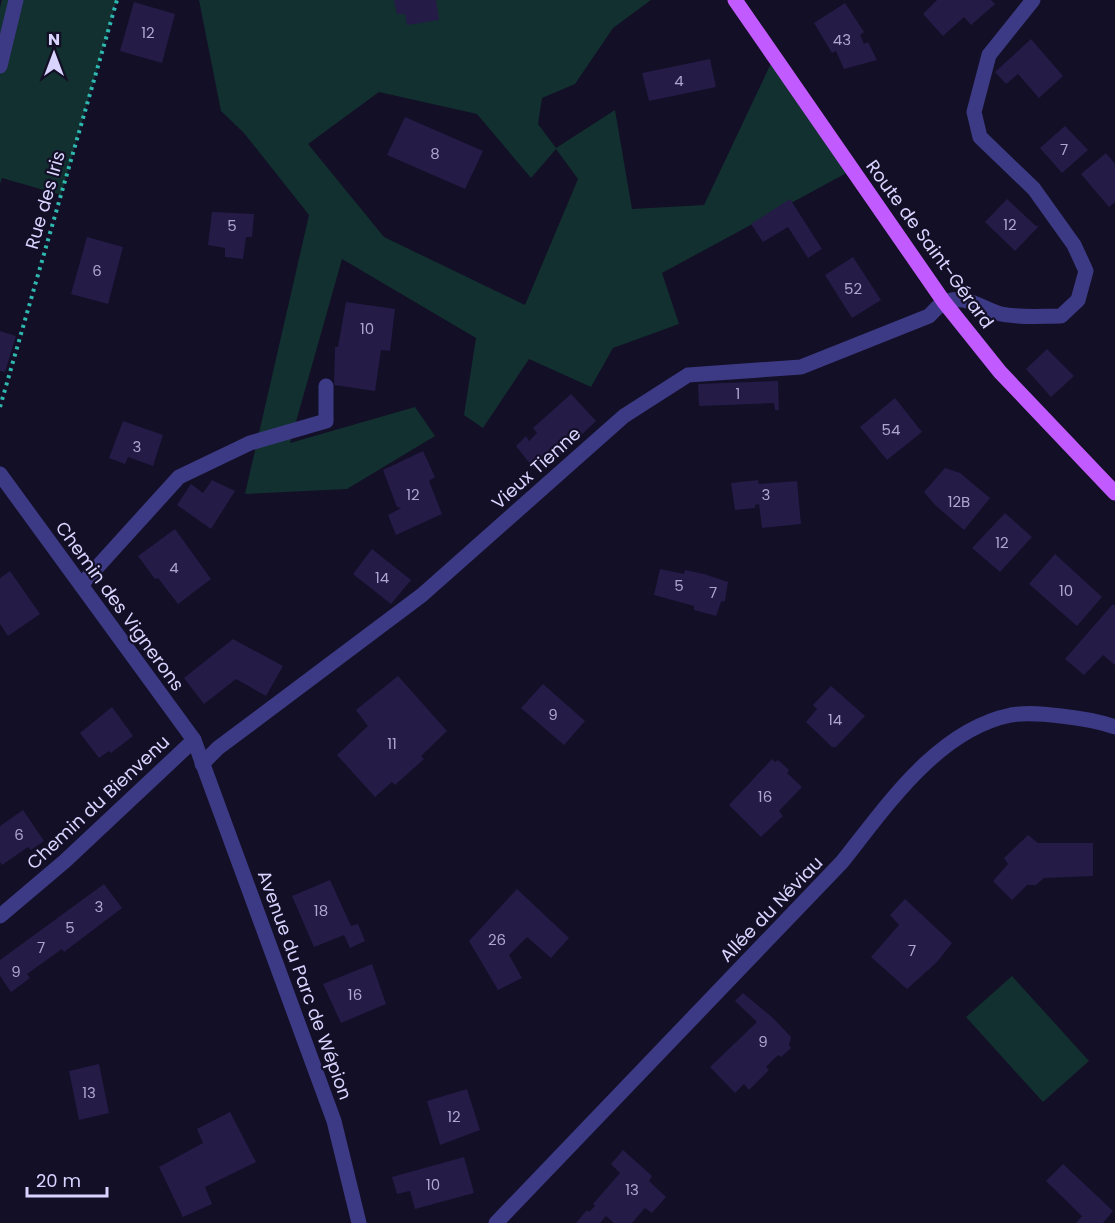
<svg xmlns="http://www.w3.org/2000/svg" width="1115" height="1223" viewBox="0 0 1115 1223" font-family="Poppins,sans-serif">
<rect width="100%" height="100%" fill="#130f26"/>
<g fill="#12302f" fill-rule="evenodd">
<polygon points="2,0 117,0 61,195 2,178 0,184 0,8"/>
<path d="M199 0H651L613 28 575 84 542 98 538 124 556 148 615 110 632 209 704 205 774 57 852 170 662 273 679 324 613 348 591 387 529 359 483 428 464 415 476 338 342 259 290 443 415 407 435 436 347 489 245 494 309 215 244 133 221 111ZM379 92 477 114 531 178 556 149 578 179 525 305 384 237 308 144Z"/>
<polygon points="1012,976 1089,1061 1043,1102 966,1017"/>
</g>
<g fill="#241b47">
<polygon points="394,0 436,0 439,20 407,25 405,14 397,14"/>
<polygon points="937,0 991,0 995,4 971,25 964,17 943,36 923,14"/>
<polygon points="134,2 175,14 162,63 120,51"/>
<polygon points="845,3 864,32 860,35 864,44 868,42 877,60 844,69 836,51 832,53 814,23"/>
<polygon points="1031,39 1063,76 1039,98 1018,74 1006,84 995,72"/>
<polygon points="710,59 716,87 649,101 642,73"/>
<polygon points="405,117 483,151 465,189 387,155"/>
<polygon points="1065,126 1088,150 1062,173 1040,148"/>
<polygon points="1106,153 1115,164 1115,202 1109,207 1081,174"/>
<polygon points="790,199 822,249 808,258 788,227 763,242 751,224"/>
<polygon points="1007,199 1036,226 1039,226 1015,251 985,222"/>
<polygon points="212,212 254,214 252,237 246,237 243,259 225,257 225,248 208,245"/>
<polygon points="87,237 123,247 108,304 71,294"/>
<polygon points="853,257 881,300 852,318 825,275"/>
<polygon points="346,302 395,309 390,351 381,350 375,391 334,385 335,347 338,347"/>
<polygon points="0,331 16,336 5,372 0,371"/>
<polygon points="1047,349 1074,376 1051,397 1026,369"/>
<polygon points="778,381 779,410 775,410 774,403 699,406 698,384"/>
<polygon points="571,394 596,421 559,456 554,452 535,470 516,446 526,436 529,441 537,433 533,428"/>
<polygon points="895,398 922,432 887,460 860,427"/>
<polygon points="123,421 163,435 153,466 128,457 125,464 109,458"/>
<polygon points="423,451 435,477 429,481 442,514 396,535 388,515 401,508 397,507 383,470"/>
<polygon points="945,468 960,473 990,498 964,530 935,505 924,492"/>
<polygon points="212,480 235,491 211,529 177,505 191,484 203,493"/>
<polygon points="758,480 759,484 797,481 801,524 762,528 759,504 755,505 755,508 735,510 731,483"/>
<polygon points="1005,513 1032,537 1000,572 972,548"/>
<polygon points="175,529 211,579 178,604 158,578 155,579 138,556"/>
<polygon points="372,549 411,580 391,604 353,574"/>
<polygon points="1055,554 1102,597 1077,626 1029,584"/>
<polygon points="660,569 684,574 685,570 704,574 728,582 725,601 721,602 716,616 694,610 694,606 654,595"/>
<polygon points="10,571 40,614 8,636 0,624 0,578"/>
<polygon points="1113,604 1115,606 1115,665 1103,655 1084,675 1065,659"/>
<polygon points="233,639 283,666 266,696 236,679 204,704 184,678"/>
<polygon points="398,676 447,731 421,756 424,759 395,785 392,782 375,797 337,755 368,726 356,710"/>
<polygon points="543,684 585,721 564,745 521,708"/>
<polygon points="831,686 865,716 836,747 832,747 806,722 817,709 813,705"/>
<polygon points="112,707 133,736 111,753 109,751 99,758 80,733"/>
<polygon points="772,759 775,762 778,760 789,770 787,773 802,787 779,811 783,816 761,837 729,805"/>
<polygon points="23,810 44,841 31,850 28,847 2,865 0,862 0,826"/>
<polygon points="1028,835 1038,843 1093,843 1093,876 1044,878 1036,885 1027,885 1012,900 993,881 1008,864 1004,858"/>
<polygon points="330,880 351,926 358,924 365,941 350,948 344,935 314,947 292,896"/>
<polygon points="104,884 122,908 64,952 62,949 27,974 30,978 11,992 0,976 0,960"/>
<polygon points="517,889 569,938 551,958 527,937 509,955 522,978 498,990 469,941"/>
<polygon points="905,899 952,943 937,962 907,989 871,957 899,925 890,915"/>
<polygon points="372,964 386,1004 341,1023 323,984"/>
<polygon points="743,993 773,1018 791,1037 789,1045 791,1048 781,1057 778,1055 766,1067 769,1070 749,1090 744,1084 735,1093 710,1067 757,1022 735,1001"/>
<polygon points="99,1064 109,1113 79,1120 69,1071"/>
<polygon points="467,1089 480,1130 440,1145 427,1101"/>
<polygon points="230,1112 256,1162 205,1187 212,1204 183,1217 159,1167 203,1143 197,1129"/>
<polygon points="623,1150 652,1176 649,1181 666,1197 652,1213 645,1208 632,1223 614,1223 606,1216 600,1223 576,1223 587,1210 589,1212 595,1206 593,1204 620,1173 611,1164"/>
<polygon points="464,1157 474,1193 415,1209 410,1191 397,1194 392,1177"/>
<polygon points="1063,1164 1113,1211 1103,1223 1076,1223 1082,1216 1046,1181"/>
</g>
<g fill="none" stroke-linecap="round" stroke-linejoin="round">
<polyline stroke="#2fb8b0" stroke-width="4" stroke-dasharray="3 4.5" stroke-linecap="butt" points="0,407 117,0"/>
<g stroke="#3d3a85" stroke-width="15">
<polyline points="0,66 16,0"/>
<polyline points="0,474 194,740 334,1121 359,1223"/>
<polyline points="81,585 179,477 250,443 326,421 326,386"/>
<path d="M202 764 218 748 422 595 624 416 688 375 801 367 929 316C933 312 938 306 943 303 962 292 983 309 1001 314 1020 318 1041 316 1061 316L1078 300 1086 271 1074 245 1034 189 980 137 974 112 989 55 1033 0"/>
<polyline points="0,916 65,861 194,740"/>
<path d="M496 1223 842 862C886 807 937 730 1011 715 1028 712 1045 714 1061 716 1080 718 1098 721 1115 727"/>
</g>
<polyline stroke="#c25bff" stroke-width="15" points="735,0 944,302 1000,372 1115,493"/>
</g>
<g text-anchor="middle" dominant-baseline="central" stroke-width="4.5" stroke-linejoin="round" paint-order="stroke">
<g font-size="15" fill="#aca6d1">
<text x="148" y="32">12</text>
<text x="842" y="39">43</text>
<text x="679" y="80">4</text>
<text x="1064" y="149">7</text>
<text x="435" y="153">8</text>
<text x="1010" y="224">12</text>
<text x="232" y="225">5</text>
<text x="97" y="270">6</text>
<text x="853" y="288">52</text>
<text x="367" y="328">10</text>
<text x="738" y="393">1</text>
<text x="891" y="429">54</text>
<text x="137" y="446">3</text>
<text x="413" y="494">12</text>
<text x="766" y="494">3</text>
<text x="959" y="501">12B</text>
<text x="1002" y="542">12</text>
<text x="174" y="567">4</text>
<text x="382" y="577">14</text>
<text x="679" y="585">5</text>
<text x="1066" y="590">10</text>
<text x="713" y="592">7</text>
<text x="553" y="714">9</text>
<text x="835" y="719">14</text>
<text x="392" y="743">11</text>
<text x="765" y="796">16</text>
<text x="19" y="834">6</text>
<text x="99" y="906">3</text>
<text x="321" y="910">18</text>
<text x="70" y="927">5</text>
<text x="497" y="939">26</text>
<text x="41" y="947">7</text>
<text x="912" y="950">7</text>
<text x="16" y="971">9</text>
<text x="355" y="994">16</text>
<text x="763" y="1041">9</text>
<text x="89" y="1092">13</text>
<text x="454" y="1116">12</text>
<text x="433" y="1184">10</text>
<text x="632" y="1189">13</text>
</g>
<g font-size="18" fill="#d9d4ff" stroke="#130f26">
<text transform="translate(45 200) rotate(-74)">Rue des Iris</text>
<text transform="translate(930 244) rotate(54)">Route de Saint-Gérard</text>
<text transform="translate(536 468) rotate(-42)">Vieux Tienne</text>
<text transform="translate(120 606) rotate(54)">Chemin des Vignerons</text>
<text transform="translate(98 802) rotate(-43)">Chemin du Bienvenu</text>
<text transform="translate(771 909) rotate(-46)">Allée du Néviau</text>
<text transform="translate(305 985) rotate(70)">Avenue du Parc de Wépion</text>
</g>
</g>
<g transform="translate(54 54)" stroke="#130f26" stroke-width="4.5" paint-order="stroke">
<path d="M0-4.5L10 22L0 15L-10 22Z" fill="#d9d4ff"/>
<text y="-9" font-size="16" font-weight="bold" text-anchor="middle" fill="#d9d4ff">N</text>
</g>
<path d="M27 1187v9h80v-9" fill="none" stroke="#d9d4ff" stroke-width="3"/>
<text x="36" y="1187" font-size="18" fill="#d9d4ff" stroke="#130f26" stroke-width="4.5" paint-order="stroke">20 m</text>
</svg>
